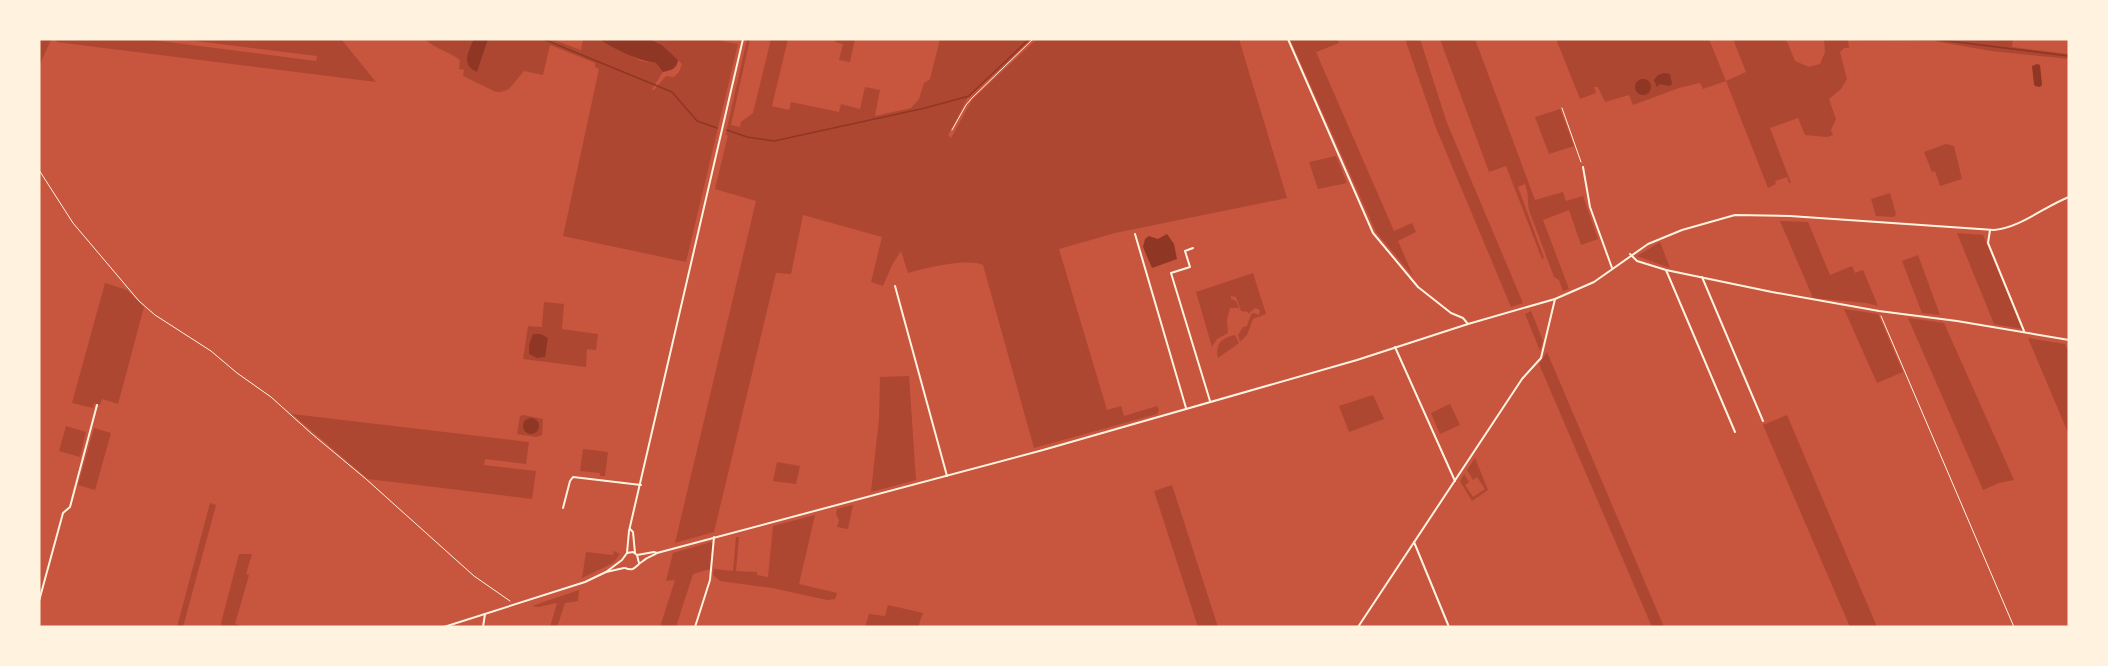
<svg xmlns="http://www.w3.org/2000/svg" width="2108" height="666" viewBox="0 0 2108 666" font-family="'IBM Plex Serif',serif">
<rect width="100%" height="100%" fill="#c8553d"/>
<g fill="#ae4732" fill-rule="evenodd">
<polygon points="39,39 53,39 50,42 40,64"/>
<polygon points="58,39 145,39 316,61 317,56 180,39 341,39 376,82 56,42"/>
<path d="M425 39H551L581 50 583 39H602V41L641 61 656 63 663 72 652 89 654 90 666 76 674 77 679 72 682 64 662 45 650 39H722V41L738 44 686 262 563 236 599 69 595 67V63L550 45 543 75 524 71 509 89 501 92H496L463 76 464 70 459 69 460 60C450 52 435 49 425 39Z"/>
<path d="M747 39H750L731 125 740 127 741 122 753 113 771 39H788L772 106 789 110 791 102 839 112 841 104 860 109 865 87 880 90 875 116 911 108 919 99 924 83 930 79 940 39H1032L967 99 948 135 951 138 972 100 1037 39H1239L1287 198 1115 233 1059 249 1107 410 1121 406 1124 416 1157 406 1159 410 1157 414 1034 448 983 265C967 258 926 268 908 273L901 251 892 265 883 286 871 282 882 237 803 215 791 274 776 273 714 532 675 543 756 201 715 189 728 135H726L727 128Z"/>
<polygon points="836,39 855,39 850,62 839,60 843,44 835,42"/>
<polygon points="1290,39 1337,39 1339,43 1316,52 1394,231 1412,223 1416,232 1398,241 1413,276 1376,232"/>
<polygon points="1405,39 1420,39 1447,123 1523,303 1511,307 1436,128"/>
<path d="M1440 39H1475L1535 200 1563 192 1566 201 1583 196 1598 239 1581 245 1569 210 1543 220 1569 289 1563 291 1559 280 1554 277 1530 213C1526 201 1530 197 1525 184L1518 187 1544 258 1542 259 1506 166 1489 172Z"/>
<path d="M1556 39H1709L1726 81 1746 72 1733 39H2013L2012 47 2069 54V59L1991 51 1934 41 1848 40 1849 48H1844L1840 52 1847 79 1841 89 1829 99 1836 119 1831 130 1833 135 1827 137 1805 135 1798 118 1770 128 1791 183H1789L1787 177 1775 181 1776 184 1768 188 1726 81 1703 89 1700 83 1679 88 1633 105 1629 95 1605 102 1598 87H1594L1596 93 1580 99ZM1786 39 1824 40 1825 52 1820 64 1809 67 1795 61Z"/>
<polygon points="1560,109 1574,146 1549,154 1535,117"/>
<polygon points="1946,144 1954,146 1962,179 1940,186 1935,171 1932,172 1924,152"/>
<polygon points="1336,156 1347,183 1318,189 1309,162"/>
<polygon points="1890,193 1896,214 1894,217 1876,216 1871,199"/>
<polygon points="1780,221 1808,222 1830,275 1852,266 1855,273 1863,270 1878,306 1866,303 1813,298"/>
<polygon points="1957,233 1983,235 2022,329 1994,324"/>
<polygon points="1660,242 1670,268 1637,256"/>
<polygon points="1918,255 1940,315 1922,313 1902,261"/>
<polygon points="1253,273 1266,314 1253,319 1247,335 1240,342 1238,335 1243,327 1247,326 1251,314 1254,313 1259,315 1260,310 1255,308 1248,314 1248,312 1241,311 1236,297 1231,296 1231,299 1236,301 1239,308 1230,308 1227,320 1228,333 1217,339 1212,347 1196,292"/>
<polygon points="105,283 127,290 144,307 118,404 102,399 100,405 94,403 93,408 72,403"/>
<polygon points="544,302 564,304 562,329 598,334 596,350 587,349 586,367 523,359 528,326 542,327"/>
<polygon points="1844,309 1878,314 1903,372 1877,383"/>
<polygon points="1531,311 1543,341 1540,351 1525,314"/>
<polygon points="1908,318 1944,323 2014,480 1999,483 1983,490"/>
<path d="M1235 335 1239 343 1218 358C1215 344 1221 338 1235 335Z"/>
<polygon points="2028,338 2065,344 2069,353 2069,435"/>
<polygon points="1547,352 1664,627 1652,627 1539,364"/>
<polygon points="909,376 916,480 871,492 879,419 880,377"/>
<polygon points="1373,395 1384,419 1349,432 1339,406"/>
<polygon points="1450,404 1460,425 1440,434 1431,413"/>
<polygon points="292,414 529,442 526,464 485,459 484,465 536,471 532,499 368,479"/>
<polygon points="523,415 543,419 542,435 536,437 517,434 520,416"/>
<polygon points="1787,415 1877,627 1850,627 1763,425"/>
<polygon points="66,426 86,432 80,457 59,451"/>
<polygon points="94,428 111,433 95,490 78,485"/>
<polygon points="583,449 608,452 605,476 600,476 600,473 580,471"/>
<polygon points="1475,458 1488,490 1472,501 1460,481 1464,474 1469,482 1465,485 1473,497 1485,489 1477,477 1473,480 1467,470"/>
<polygon points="777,462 800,466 796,484 773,481"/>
<polygon points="1172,485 1218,627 1198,627 1154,491"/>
<polygon points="210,503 216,505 183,627 177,627"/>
<polygon points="853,505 848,529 837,527 839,520 836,514 837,509"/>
<polygon points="815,515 799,584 837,593 835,599 827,600 772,588 720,581 713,575 714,569 733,571 736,537 739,537 736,571 757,572 757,575 768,577 773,526"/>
<polygon points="711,542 713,544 710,569 693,574 676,627 660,627 675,580 666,581 673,553"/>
<polygon points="614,551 620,554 613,563 582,578 586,552 613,555"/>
<polygon points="239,554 252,554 246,574 249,575 235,624 242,626 220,627"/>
<polygon points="579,590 578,601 565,603 557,627 550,627 557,603 538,607 532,606"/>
<polygon points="888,605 923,613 918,627 865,627 869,614 885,616"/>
</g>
<g fill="#8f3625">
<path d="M474 39H488L477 72C461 65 468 52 474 39Z"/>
<path d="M602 39H650L662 45 678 60C677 69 671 70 663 72L656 63C636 60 619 51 602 41Z"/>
<polygon points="2037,64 2040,65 2042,85 2040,87 2035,86 2034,84 2032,66"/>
<polygon points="1664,73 1670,74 1672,84 1669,86 1660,84 1657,87 1654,80 1658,75"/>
<circle cx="1643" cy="87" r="8"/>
<polygon points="1167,234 1174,244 1177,259 1152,268 1143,247 1145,239 1149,236 1158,239"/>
<polygon points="533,334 541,334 548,338 545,357 537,358 529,354 529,345"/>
<circle cx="531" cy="426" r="8"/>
</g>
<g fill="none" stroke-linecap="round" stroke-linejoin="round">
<g stroke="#8f3625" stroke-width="1.5">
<polyline points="543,39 672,92 697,121 717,128"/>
<polyline points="1912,39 1933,39 2069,56"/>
<polyline points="727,130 747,137 774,141 925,108 969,96 1029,39"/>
</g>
<g stroke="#fff3e0" stroke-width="1">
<polyline points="39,64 39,73"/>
<polyline points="1562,108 1581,162"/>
<polyline points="952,130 966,105 972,98 1033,39"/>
<polyline points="39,170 73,223 139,301 155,315 211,351 237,373 271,397 312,434 366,479 474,576 510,601"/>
<polyline points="1881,316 2014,627"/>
</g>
<g stroke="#fff3e0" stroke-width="2">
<polyline points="1288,39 1373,233 1418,287 1451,313 1463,318 1468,324"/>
<polyline points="1583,167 1590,207 1612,268"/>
<polyline points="1990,230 1988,243 2024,331"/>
<polyline points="1135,234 1186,408"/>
<polyline points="1193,248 1185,251 1190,267 1171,273 1210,401"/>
<polyline points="1630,254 1637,261 1666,270 1772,292 1879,311 1957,321 2069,340"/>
<polyline points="1666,270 1735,432"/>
<polyline points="1702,277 1763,421"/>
<polyline points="895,286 947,476"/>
<polyline points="1395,347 1455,481"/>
<polyline points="563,508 570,481 573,477 641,485"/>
<polyline points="1414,542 1449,627"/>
<polyline points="39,601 63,513 70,507 97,405"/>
<polyline points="483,627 485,614"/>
<polyline points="695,627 710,580 714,537"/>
<polyline points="1358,627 1522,379 1541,358 1555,299"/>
</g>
<g stroke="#fff3e0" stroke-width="2">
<polyline points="630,529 633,532 635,553"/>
<polyline points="627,553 629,531 743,39"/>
<polyline points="627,553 633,552 637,555 639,563"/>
<path d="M637 555 654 552 657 553 1043 450 1357 360 1468 324 1555 299 1594 282 1648 244 1682 230 1735 215 1790 216 1994 230C2022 227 2043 207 2069 197"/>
<path d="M625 568C635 572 635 566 643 561 647 557 653 556 657 553"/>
<polyline points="606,572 624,568"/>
<polyline points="444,627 585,582 606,572 622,560 627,553"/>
</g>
</g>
<rect width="2108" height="666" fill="none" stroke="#fff3e0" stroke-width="81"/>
</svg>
